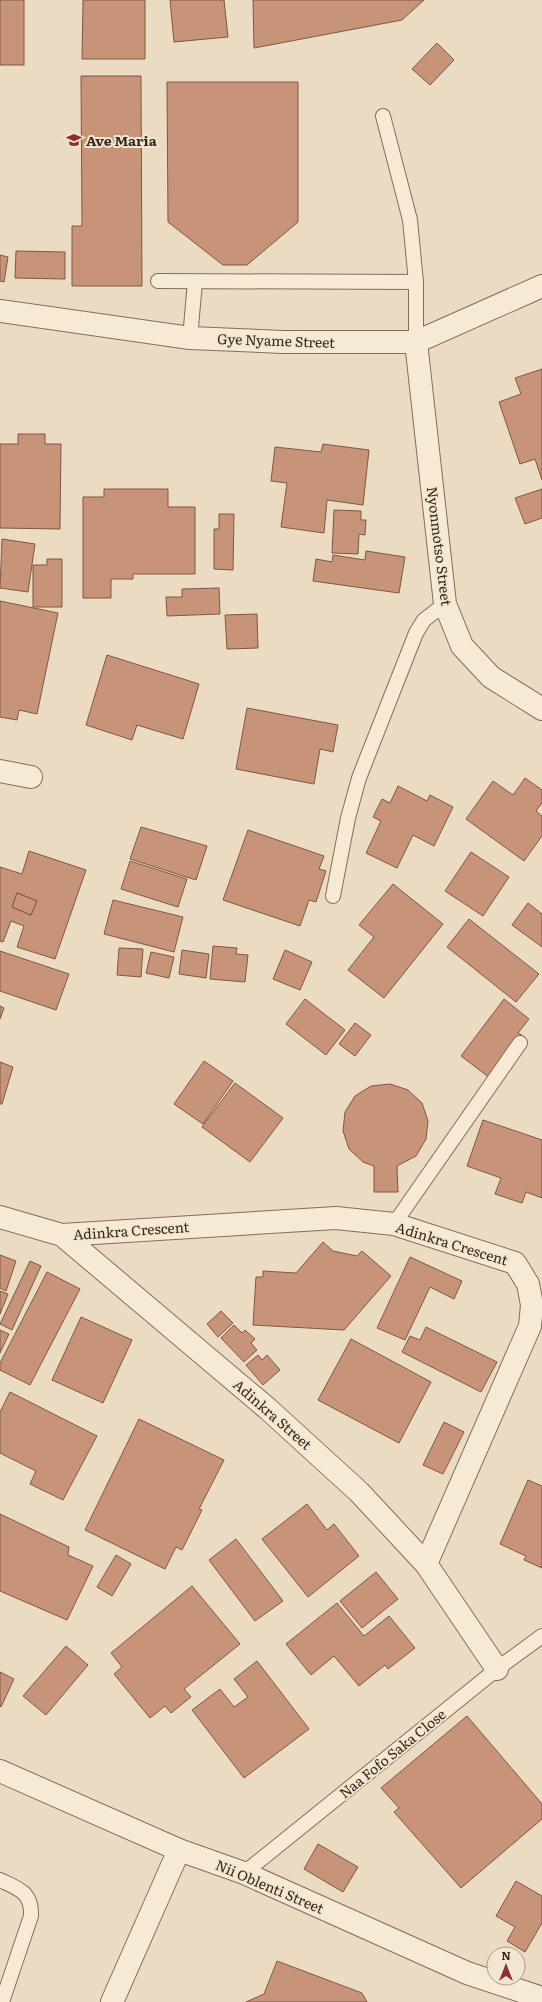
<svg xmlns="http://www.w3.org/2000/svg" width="542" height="2002" viewBox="0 0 542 2002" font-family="Literata,serif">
<rect width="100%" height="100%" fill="#ebdbc2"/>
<g fill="#c7947a" stroke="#825642" fill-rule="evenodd">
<rect x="0" y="0" width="24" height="65"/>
<polygon points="83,0 145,0 145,59 82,59"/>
<polygon points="170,0 224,0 228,37 174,42"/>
<polygon points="253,0 424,0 402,20 254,48"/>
<polygon points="437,43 454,60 430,85 412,69"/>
<polygon points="81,76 141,76 142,286 72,286 72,226 82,226"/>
<polygon points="167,82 298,82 298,222 247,265 223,265 168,222"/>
<polygon points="16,251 65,252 65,279 15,278"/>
<polygon points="0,255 8,257 4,282 0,281"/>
<polygon points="542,369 542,480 535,459 520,464 499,402 521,394 515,378"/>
<polygon points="18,434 45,434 45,444 61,444 60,529 0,528 0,444 18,444"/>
<polygon points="323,444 369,450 363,505 327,500 324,533 281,527 287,483 271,481 275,447 321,452"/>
<polygon points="104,489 168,489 168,507 195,507 195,574 133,574 133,579 111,579 111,598 83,598 83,497 104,497"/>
<polygon points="542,489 542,518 525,524 515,498"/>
<polygon points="334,510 361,511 361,520 366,520 365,535 359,534 358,554 332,553"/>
<polygon points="219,514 234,514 233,570 214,569 214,529 219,529"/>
<polygon points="2,539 35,544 28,592 0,588"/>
<polygon points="366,551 405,557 399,593 313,581 316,559 332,562 333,555 365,560"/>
<polygon points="47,559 62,559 62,607 33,607 33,565 47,565"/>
<polygon points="219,588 220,614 167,616 166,597 182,597 182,589"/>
<polygon points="0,601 58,613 37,714 19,710 17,720 0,717"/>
<polygon points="257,614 258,648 227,649 225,615"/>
<polygon points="107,655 199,684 183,739 137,725 132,740 86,725"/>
<polygon points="247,708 338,725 333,752 320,749 314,784 236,769"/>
<polygon points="525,778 542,790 542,803 536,811 542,816 542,836 524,861 466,819 493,781 513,795"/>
<polygon points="398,786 427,801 430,795 453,807 434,846 413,835 397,868 366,853 381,821 373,817 382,799 390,803"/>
<polygon points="141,827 207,846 196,880 130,859"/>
<polygon points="248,830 324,856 319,869 326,871 316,902 309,900 300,926 223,900"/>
<path d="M29 851 86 870 55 959 17 947 24 926 11 921 3 942 0 941V867L22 874ZM17 893 37 901 31 915 12 907Z"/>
<polygon points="471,852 509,877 483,916 445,891"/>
<polygon points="130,861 187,879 178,907 121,889"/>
<polygon points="393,884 443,924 384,998 348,970 374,937 359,925"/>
<polygon points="17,893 37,901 31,915 12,907"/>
<polygon points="113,900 183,917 174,952 104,934"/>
<polygon points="528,903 542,914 542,947 512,925"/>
<polygon points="469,919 539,974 516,1002 447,947"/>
<polygon points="213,946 237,948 236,954 248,955 245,982 210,979"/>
<polygon points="119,948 143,949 141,977 117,975"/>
<polygon points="182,950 209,954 206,978 179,974"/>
<polygon points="285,950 312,962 300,990 273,979"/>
<polygon points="0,951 69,974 56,1010 0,991"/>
<polygon points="151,952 174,957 169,978 146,973"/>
<polygon points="305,999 345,1030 326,1055 286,1024"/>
<polygon points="504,999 529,1019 518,1033 523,1036 490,1078 461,1056"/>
<polygon points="0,1006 4,1008 0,1019"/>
<polygon points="355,1023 371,1035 355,1056 339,1044"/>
<polygon points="204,1061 233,1081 203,1124 174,1104"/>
<polygon points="0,1062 13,1067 2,1104 0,1104"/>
<polygon points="235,1083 283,1118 250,1162 202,1127"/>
<polygon points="390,1084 408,1090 422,1103 428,1121 426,1139 416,1156 397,1166 398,1192 374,1192 374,1166 363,1162 349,1149 343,1131 345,1112 355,1096 371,1086"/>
<polygon points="483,1120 542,1140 542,1198 526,1192 522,1203 495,1194 501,1178 467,1166"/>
<polygon points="323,1242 333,1251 357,1256 362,1251 391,1276 344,1330 253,1325 256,1277 263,1277 263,1271 296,1273"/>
<polygon points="0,1255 16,1261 6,1291 0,1288"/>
<polygon points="410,1257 462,1281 454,1299 430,1287 405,1340 377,1328"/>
<polygon points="30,1261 41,1266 12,1330 0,1324"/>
<polygon points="47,1272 80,1289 30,1385 0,1370 0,1363"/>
<polygon points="0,1291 8,1294 0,1314"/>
<polygon points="221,1311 233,1323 218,1337 207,1324"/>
<polygon points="81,1317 132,1340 103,1403 52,1380"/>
<polygon points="234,1325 242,1333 245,1330 255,1339 251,1343 257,1350 244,1362 221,1338"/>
<polygon points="426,1327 497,1362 481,1392 402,1352 410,1336 420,1340"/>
<polygon points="0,1330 9,1334 0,1353"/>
<polygon points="351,1339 431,1382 399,1443 318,1400"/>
<polygon points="258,1355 262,1360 267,1355 280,1370 263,1385 246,1365"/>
<polygon points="10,1392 97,1436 63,1500 30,1484 36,1471 0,1453 0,1412"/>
<polygon points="139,1419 224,1460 199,1509 202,1510 182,1550 176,1547 165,1569 85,1530"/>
<polygon points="444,1422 464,1432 443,1474 423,1465"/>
<polygon points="528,1480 542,1486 542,1568 524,1560 526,1556 500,1544"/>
<polygon points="307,1504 327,1530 334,1524 359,1556 308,1597 262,1539"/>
<polygon points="0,1514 69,1547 68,1555 93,1566 67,1620 0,1591"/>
<polygon points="236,1539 283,1601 255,1621 209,1560"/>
<polygon points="116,1555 131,1564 112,1596 97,1587"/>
<polygon points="376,1572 398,1599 362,1628 340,1601"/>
<polygon points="192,1586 240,1644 184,1689 191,1697 171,1713 165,1706 150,1718 114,1674 122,1667 111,1653"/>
<polygon points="337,1603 364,1636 389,1616 415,1648 388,1669 385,1665 359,1686 334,1656 311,1675 286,1644"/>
<polygon points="66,1646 88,1665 46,1715 23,1696"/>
<polygon points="257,1661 309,1729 244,1778 192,1710 220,1689 234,1707 248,1697 234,1679"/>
<polygon points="0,1672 14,1679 1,1707 0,1706"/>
<polygon points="467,1716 542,1804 542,1819 461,1888 394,1812 399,1808 381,1788"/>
<polygon points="318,1844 358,1867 343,1892 304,1869"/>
<polygon points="516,1881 542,1896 542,1923 525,1952 507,1941 515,1927 496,1916"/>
<polygon points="277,1961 362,1993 367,2002 246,2002 264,1994"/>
</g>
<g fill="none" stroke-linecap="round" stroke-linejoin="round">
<g stroke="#846d5a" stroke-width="16">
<g id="service">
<polyline points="383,116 410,220 416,282 416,342"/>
<polyline points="158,281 416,282"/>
<polyline points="190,338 195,282"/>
<polyline points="333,896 348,818 359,778 416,633 424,620 445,604"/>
<polyline points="394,1224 520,1043"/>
<polyline points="244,1873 497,1669 542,1636"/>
<path d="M0 1880C19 1889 32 1892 31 1916L2 2002"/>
</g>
</g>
<g stroke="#846d5a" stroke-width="24">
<g id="minor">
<polyline points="0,311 190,338 283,342 416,342 542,286"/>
<polyline points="416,342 445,604 462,646 491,677 542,709"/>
<polyline points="0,771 31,777"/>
<polyline points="0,1217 62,1235 268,1409 359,1492 426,1564 497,1669"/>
<polyline points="62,1235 336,1218 394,1224 515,1263 528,1284 532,1305 530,1326 426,1564"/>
<polyline points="0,1771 179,1850 244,1873 467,1973 542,1998"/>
<polyline points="112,2002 179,1850"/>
</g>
</g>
<use href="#service" stroke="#f7ead5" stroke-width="14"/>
<use href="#minor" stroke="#f7ead5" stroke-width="22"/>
</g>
<defs>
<g id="school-bare" transform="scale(1.2)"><path d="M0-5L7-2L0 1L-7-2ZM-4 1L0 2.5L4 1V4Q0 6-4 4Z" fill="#8f2e37" stroke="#f3e6d1" stroke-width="2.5" paint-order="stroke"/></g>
</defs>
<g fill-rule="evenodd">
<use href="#school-bare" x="74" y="140"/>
</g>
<g text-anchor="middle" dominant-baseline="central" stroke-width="4" stroke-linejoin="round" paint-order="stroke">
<g font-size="14" font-weight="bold" fill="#35271e" stroke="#f3e6d1" text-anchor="start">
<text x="86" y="140">Ave Maria</text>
</g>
<g font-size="14" fill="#35271e" stroke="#f3e6d1">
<text transform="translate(276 340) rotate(2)">Gye Nyame Street</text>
<text transform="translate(440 546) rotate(83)">Nyonmotso Street</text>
<text transform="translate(131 1230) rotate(-4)">Adinkra Crescent</text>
<text transform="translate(452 1243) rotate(17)">Adinkra Crescent</text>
<text transform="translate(273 1414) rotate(41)">Adinkra Street</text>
<text transform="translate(392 1753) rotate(-39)">Naa Fofo Saka Close</text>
<text transform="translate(270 1886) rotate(23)">Nii Oblenti Street</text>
</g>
</g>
<g transform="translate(506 1966)"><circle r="19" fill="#f3e6d1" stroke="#a79a89"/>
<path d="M0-3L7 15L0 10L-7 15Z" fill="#8f2e37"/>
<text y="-6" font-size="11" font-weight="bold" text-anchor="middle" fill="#35271e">N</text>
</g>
</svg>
